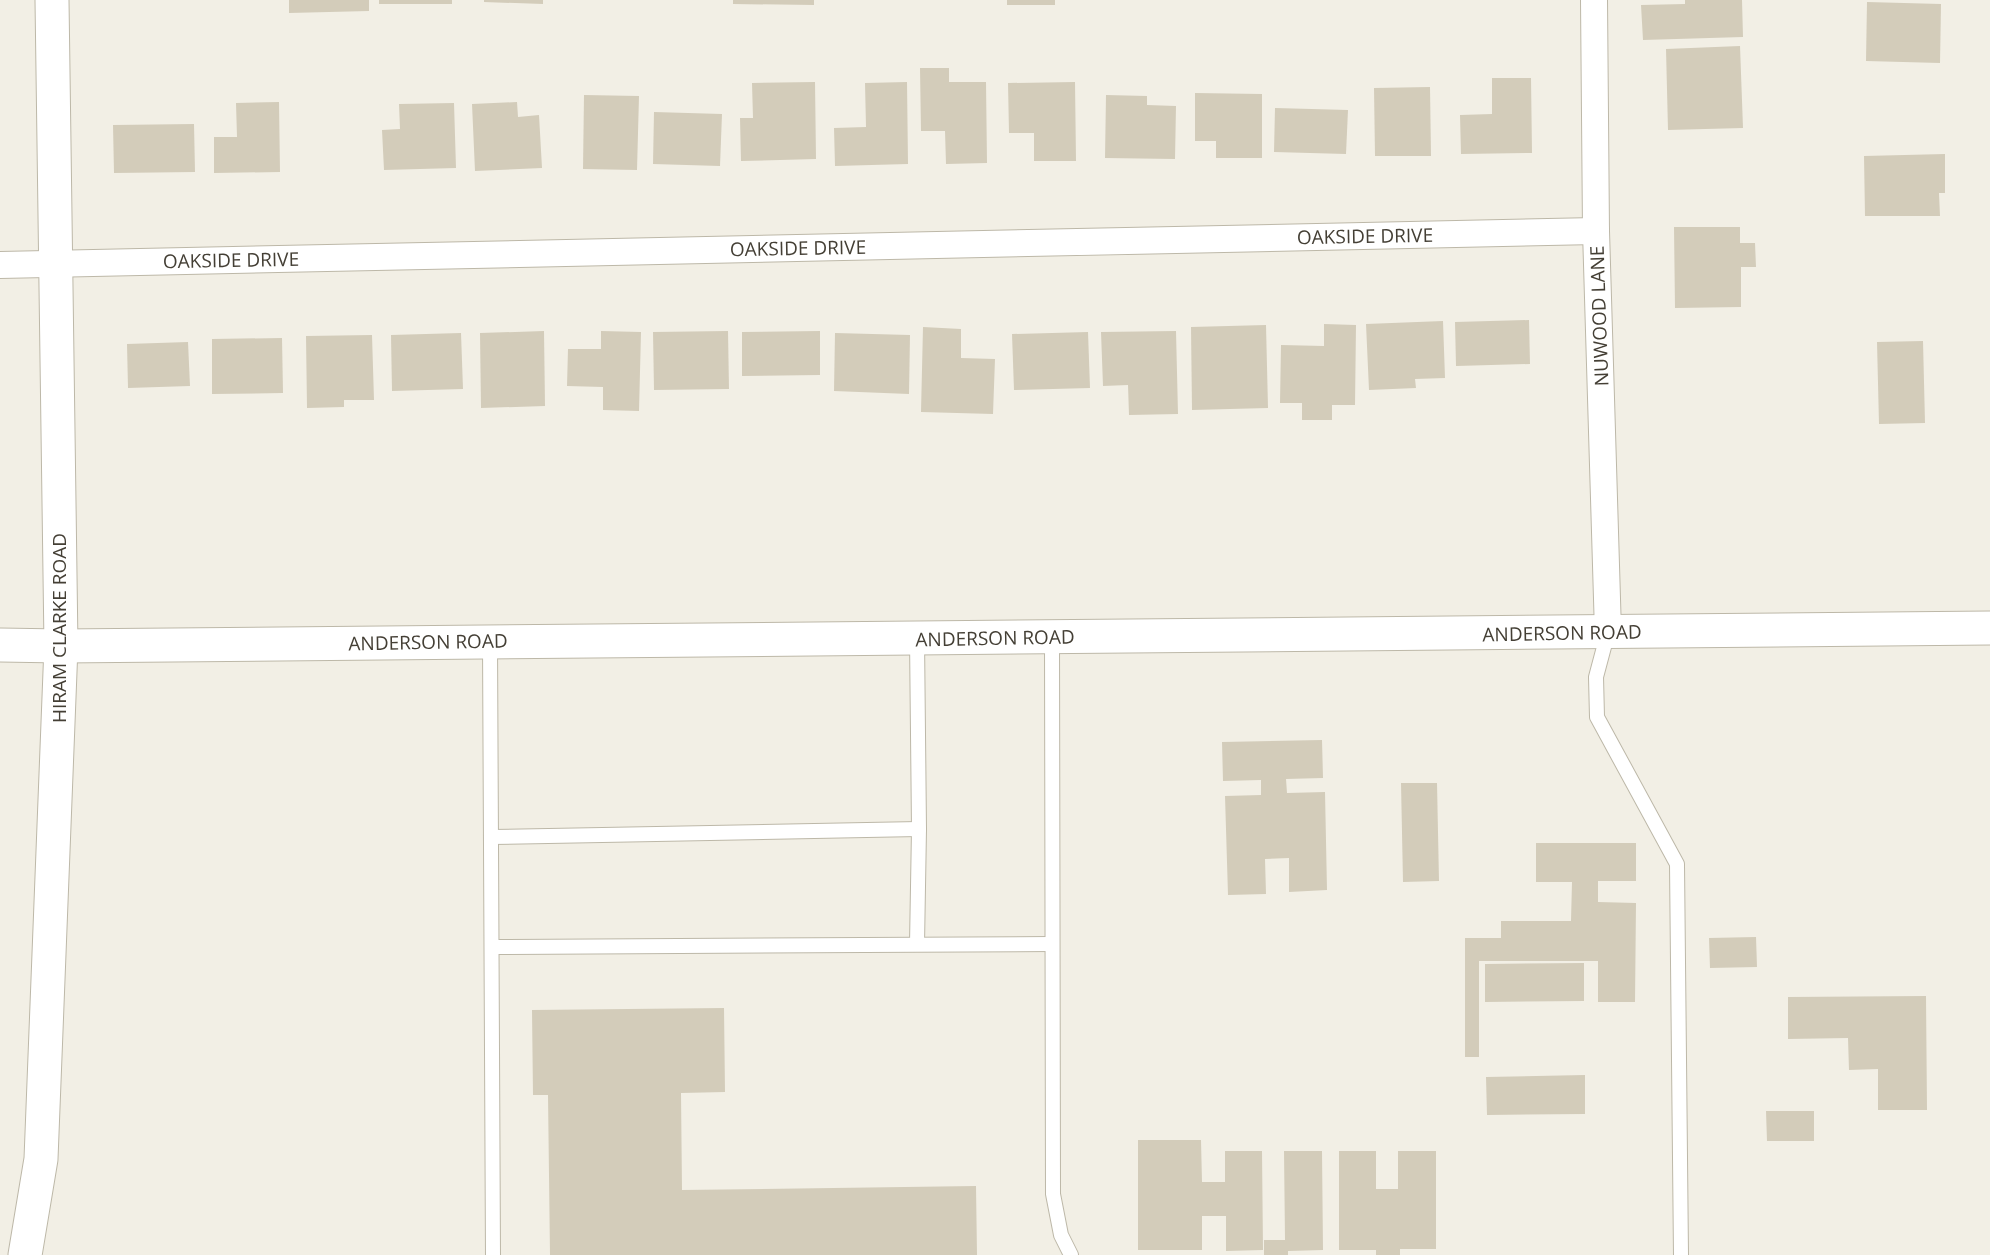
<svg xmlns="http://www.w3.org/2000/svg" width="1990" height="1255" viewBox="0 0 1990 1255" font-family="'Open Sans',sans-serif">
<rect width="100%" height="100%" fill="#f2efe5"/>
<g fill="#d3ccba">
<polygon points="289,0 369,0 369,11 289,13"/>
<rect x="379" y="0" width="73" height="4"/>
<polygon points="484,0 543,0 543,4 484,2"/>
<polygon points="733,0 814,0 814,5 733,4"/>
<rect x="1007" y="0" width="48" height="5"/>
<polygon points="1685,0 1742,0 1743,37 1643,40 1641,5 1685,4"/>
<polygon points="1867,2 1941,4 1940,63 1866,61"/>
<polygon points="1740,46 1743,128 1668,130 1666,49"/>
<polygon points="920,68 949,68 949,82 986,82 987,163 946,164 945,131 921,131"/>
<polygon points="1492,78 1531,78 1532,153 1461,154 1460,115 1492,114"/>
<polygon points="815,82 816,159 741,161 740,118 753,118 752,83"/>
<polygon points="907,82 908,164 835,166 834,128 866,127 865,83"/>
<polygon points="1075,82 1076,161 1034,161 1034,133 1009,133 1008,83"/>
<polygon points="1430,87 1431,156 1375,156 1374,88"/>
<polygon points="1195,93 1262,94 1262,158 1216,158 1216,141 1195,141"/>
<polygon points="584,95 639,96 637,170 583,169"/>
<polygon points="1106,95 1147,96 1147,105 1176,106 1175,159 1105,158"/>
<polygon points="279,102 280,172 214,173 214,137 237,137 236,103"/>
<polygon points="517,102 518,117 539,115 542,168 475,171 472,104"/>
<polygon points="454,103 456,168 384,170 382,130 400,129 399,104"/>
<polygon points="1275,108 1348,110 1346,154 1274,152"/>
<polygon points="654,112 722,114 720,166 653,164"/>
<polygon points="194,124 195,172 114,173 113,125"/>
<polygon points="1945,154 1945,193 1939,193 1940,216 1865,216 1864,156"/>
<polygon points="1674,227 1740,227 1740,243 1755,243 1756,267 1741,267 1741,307 1675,308"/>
<polygon points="1529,320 1530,364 1456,366 1455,322"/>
<polygon points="1443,321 1445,378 1415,379 1416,388 1369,390 1366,324"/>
<polygon points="1324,324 1356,325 1355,405 1332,405 1332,420 1302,420 1302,403 1280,403 1281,345 1324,346"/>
<polygon points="1266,325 1268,408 1192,410 1191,327"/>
<polygon points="923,327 961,329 961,358 995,359 993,414 921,412"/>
<polygon points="544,331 545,406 481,408 480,333"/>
<polygon points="601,331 641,332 639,411 603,410 603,387 567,386 568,349 601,349"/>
<polygon points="728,331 729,389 654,390 653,332"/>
<polygon points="820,331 820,375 742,376 742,332"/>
<polygon points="1176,331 1178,414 1129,415 1128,385 1103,386 1101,332"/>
<polygon points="1088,332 1090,388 1014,390 1012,334"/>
<polygon points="461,333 463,389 392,391 391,335"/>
<polygon points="835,333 910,335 909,394 834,391"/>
<polygon points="372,335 374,400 344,400 344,407 307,408 306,336"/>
<polygon points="282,338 283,393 212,394 212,339"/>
<polygon points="1923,341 1925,423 1879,424 1877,342"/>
<polygon points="188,342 190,386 128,388 127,344"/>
<polygon points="1322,740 1323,778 1286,779 1287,793 1325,792 1327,890 1289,892 1289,858 1265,859 1266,894 1228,895 1225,796 1261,795 1261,780 1223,781 1222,742"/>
<polygon points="1401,783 1437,783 1439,881 1403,882"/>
<polygon points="1536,843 1636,843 1636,881 1598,881 1598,902 1636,903 1635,1002 1598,1002 1598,961 1479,961 1479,1057 1465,1057 1465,938 1501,938 1501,921 1571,921 1572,882 1536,882"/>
<polygon points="1756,937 1757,967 1710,968 1709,938"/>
<polygon points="1584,963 1584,1001 1485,1002 1485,964"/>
<polygon points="1926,996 1927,1110 1878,1110 1878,1069 1849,1070 1848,1038 1788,1039 1788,997"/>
<polygon points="724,1008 725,1092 681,1093 682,1190 976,1186 977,1255 550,1255 548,1095 533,1095 532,1010"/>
<polygon points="1585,1075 1585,1114 1487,1115 1486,1077"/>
<polygon points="1766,1111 1814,1111 1814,1141 1767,1141"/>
<polygon points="1138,1140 1201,1140 1202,1182 1225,1182 1225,1151 1262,1151 1263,1250 1226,1251 1226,1216 1202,1216 1202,1250 1138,1250"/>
<polygon points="1284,1151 1322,1151 1323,1250 1288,1251 1288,1255 1264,1255 1264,1240 1285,1240"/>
<polygon points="1339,1151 1376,1151 1376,1189 1398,1189 1398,1151 1436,1151 1436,1249 1400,1249 1400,1255 1376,1255 1376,1250 1339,1250"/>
</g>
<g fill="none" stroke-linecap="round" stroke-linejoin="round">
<g stroke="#bdb8a8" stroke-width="16">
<g id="service">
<polyline points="1608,632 1596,677 1597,717 1677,864 1681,1255"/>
<polyline points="1052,637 1053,1194 1061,1235 1071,1255"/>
<polyline points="917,638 919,829 917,944"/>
<polyline points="490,642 493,1255"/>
<polyline points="491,837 919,829"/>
<polyline points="492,947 1052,944"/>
</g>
</g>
<g stroke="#bdb8a8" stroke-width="28">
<g id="minor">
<polyline points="1594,0 1596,231 1608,632"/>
<polyline points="0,265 1596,231"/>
</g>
</g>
<g stroke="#bdb8a8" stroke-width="35">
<g id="tertiary">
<polyline points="0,645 61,646 1990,628"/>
<polyline points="25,1255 41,1159 61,646 52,0"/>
</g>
</g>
<use href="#service" stroke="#fff" stroke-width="14"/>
<use href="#minor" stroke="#fff" stroke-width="26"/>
<use href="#tertiary" stroke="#fff" stroke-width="33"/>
</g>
<g text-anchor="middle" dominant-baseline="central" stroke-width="5" stroke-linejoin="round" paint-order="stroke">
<g font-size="19" fill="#443f35" stroke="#fff">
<text transform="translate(1365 236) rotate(-1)">OAKSIDE DRIVE</text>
<text transform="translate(798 248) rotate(-1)">OAKSIDE DRIVE</text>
<text transform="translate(231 260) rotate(-1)">OAKSIDE DRIVE</text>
<text transform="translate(1599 316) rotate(-92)">NUWOOD LANE</text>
<text transform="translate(59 628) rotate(-90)">HIRAM CLARKE ROAD</text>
<text transform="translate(1562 633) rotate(-1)">ANDERSON ROAD</text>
<text transform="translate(995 638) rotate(-1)">ANDERSON ROAD</text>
<text transform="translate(428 642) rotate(-1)">ANDERSON ROAD</text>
</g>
</g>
</svg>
